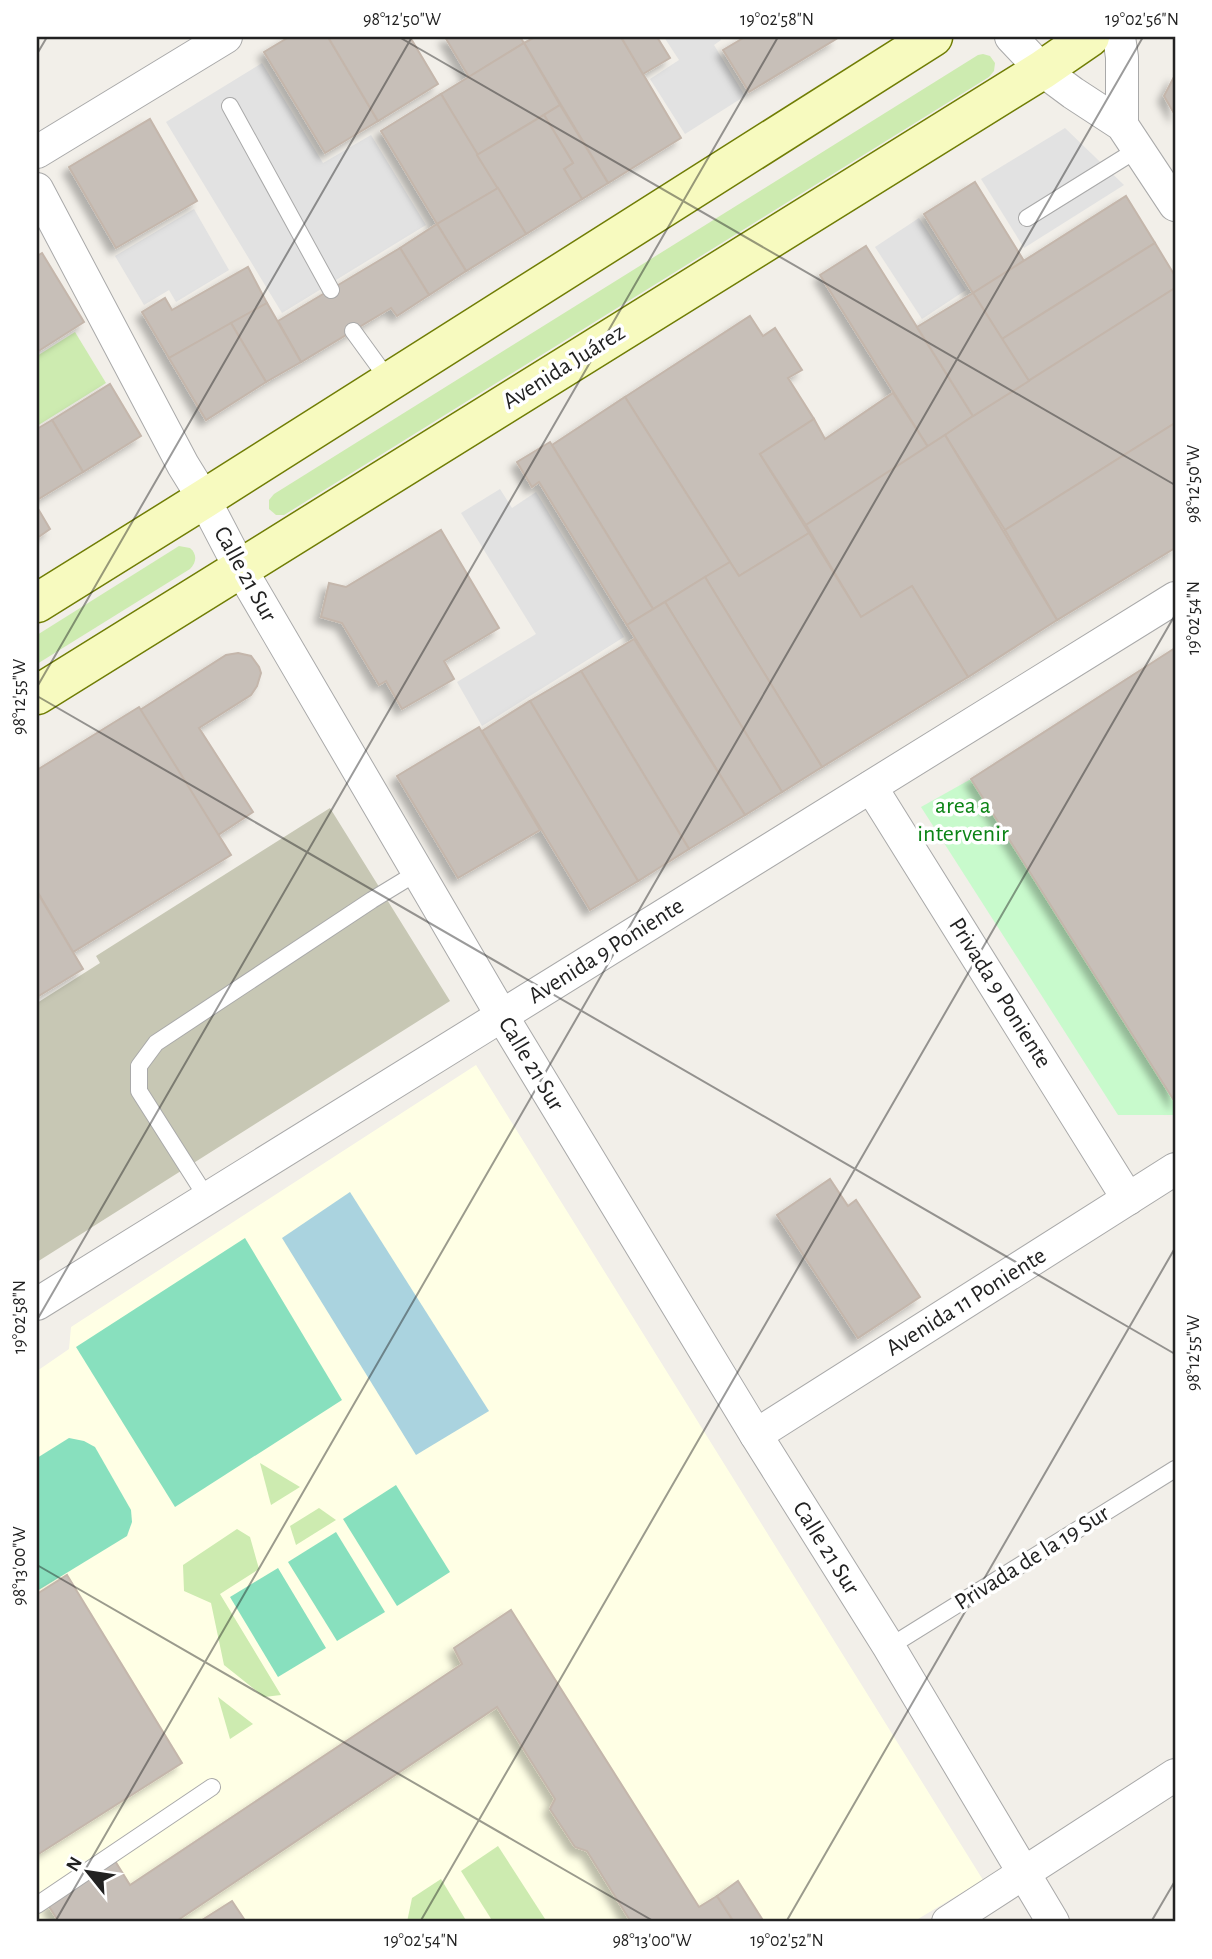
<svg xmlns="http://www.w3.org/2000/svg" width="1212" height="1959" viewBox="0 0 1212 1959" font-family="'Alegreya Sans',sans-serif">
<defs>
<filter id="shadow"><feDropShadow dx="-6" dy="6" stdDeviation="3.5" flood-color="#0004"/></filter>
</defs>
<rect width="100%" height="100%" fill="#f2efe9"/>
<polygon fill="#ffffe5" points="476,1065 983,1880 913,1922 37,1922 37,1371 69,1349 71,1327"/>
<polygon fill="#c7c7b4" points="330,808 450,1001 37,1262 37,1003 100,963 96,956"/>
<g fill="#cdebb0">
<polygon points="983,54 990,56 995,63 994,71 989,77 284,515 276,515 269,509 269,500 274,494 978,55"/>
<polygon points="75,332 106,383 37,426 37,356"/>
<path d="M179 546 190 548C197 554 197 562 190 569L37 664V635Z"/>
<polygon points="260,1463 300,1487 271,1505"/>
<polygon points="319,1508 336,1520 296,1545 290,1526"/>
<polygon points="237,1529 250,1537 259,1569 220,1594 281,1695 264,1697 224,1665 211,1603 184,1591 183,1565"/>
<polygon points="218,1697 253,1724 230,1739"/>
<polygon points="498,1846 547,1922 493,1922 461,1871"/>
<polygon points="441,1879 467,1922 407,1922 412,1898"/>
</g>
<polygon fill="#c8facc" points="971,779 1175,1102 1175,1115 1118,1115 921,807"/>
<g fill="#88e0be">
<polygon points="245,1238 342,1400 175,1507 76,1347"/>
<polygon points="69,1438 84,1441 95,1447 131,1510 132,1522 127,1536 37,1591 37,1458"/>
<polygon points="396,1485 450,1572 397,1606 343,1519"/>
<polygon points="336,1532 385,1612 337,1641 288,1562"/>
<polygon points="278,1568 326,1648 278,1677 230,1597"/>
</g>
<g fill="#e2e2e2">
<polygon points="664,37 719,37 721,40 714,45 745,96 685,134 650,79 679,60"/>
<polygon points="262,63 323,163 371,135 426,225 282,313 166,122"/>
<polygon points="1065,128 1124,185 1024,248 981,179"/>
<polygon points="194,209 229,270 176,302 169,290 144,305 115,256"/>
<polygon points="919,218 966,290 922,319 875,247"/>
<polygon points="500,489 512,508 536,492 624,637 482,726 457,682 536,634 461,513"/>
</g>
<polygon fill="#aad3df" points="350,1192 489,1411 416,1455 282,1238"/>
<g fill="#c7bfb8" stroke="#c4b6ab" stroke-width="2" filter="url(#shadow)">
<polygon points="289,37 328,37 378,121 325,153 264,52"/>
<polygon points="328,37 410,37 438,84 378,121"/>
<polygon points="445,37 520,37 524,43 469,77"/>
<polygon points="535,37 621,37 681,138 608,183 524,43"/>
<polygon points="621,37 657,37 670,58 643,74"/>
<polygon points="745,37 834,37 836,39 749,92 723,50"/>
<polygon points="524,43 560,105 477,155 441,94"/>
<polygon points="1175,75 1175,115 1164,96"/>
<polygon points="441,94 498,188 437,224 381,131"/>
<polygon points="560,105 608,183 582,199 564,169 573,163 544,115"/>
<polygon points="544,115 573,163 564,169 582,199 526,234 477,155"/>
<polygon points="150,119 197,201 116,248 69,167"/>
<polygon points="975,182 1024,261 973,293 924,214"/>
<polygon points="498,188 526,234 466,271 437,224"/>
<polygon points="1126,196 1155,243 1002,339 973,293"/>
<polygon points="437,224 466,271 429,295 400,248"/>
<polygon points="1155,243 1175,276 1175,288 1029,381 1002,339"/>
<polygon points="866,246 973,416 928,447 820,275"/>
<polygon points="400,248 429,295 397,316 391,308 301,362 278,321"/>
<polygon points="42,253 84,322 37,352 37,256"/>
<polygon points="248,267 267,303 169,358 142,312 165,298 172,310"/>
<polygon points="1175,288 1175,423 1005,530 945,435 973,416"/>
<polygon points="973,293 1029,381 973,416 917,327"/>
<polygon points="267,303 301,362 266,382 231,323"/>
<polygon points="750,316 763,336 775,328 802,370 788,378 814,419 760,454 809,533 739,576 625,397"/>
<polygon points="231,323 266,382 206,420 169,358"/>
<polygon points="110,384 141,436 83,472 52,420"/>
<polygon points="893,393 928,447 806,525 760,454 814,419 825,439"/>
<polygon points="625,397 730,562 653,609 552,445"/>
<polygon points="52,420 83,472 37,500 37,429"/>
<polygon points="1175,423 1175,548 1057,620 1005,530"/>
<polygon points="945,435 1057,620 968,677 912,586 861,617 806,525"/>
<polygon points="550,442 653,609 627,625 539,482 532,487 517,462"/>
<polygon points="37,507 50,529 37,538"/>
<polygon points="441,530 499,628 444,661 454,679 402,709 386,681 379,685 342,623 321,617 329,583 346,587"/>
<polygon points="809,533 861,617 912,586 968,677 822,767 705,577 730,562 739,576"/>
<polygon points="705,577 822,767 782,792 665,602"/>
<polygon points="665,602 782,792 745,815 627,625"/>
<polygon points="634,639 745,815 689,849 581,671"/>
<polygon points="1175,648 1175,1102 971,779"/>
<polygon points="238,653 251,656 259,667 261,673 257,686 251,695 199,728 253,812 218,835 140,710 226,655"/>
<polygon points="581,671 689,849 638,881 530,701"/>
<polygon points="530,701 638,881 590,910 482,731"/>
<polygon points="139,707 231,855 73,952 37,891 37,770"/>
<polygon points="479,727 540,830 458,878 397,776"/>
<polygon points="37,892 83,969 37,997"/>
<polygon points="830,1179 848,1206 856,1200 920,1297 858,1338 777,1215"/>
<polygon points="67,1575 182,1763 37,1855 37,1594"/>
<polygon points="511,1610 699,1907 717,1896 734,1922 631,1922 587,1851 575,1847 550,1809 555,1799 497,1707 175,1922 59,1922 48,1905 115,1861 130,1885 462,1664 454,1648"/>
<polygon points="738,1881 764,1922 734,1922 717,1896"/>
<polygon points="232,1901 246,1922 199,1922"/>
</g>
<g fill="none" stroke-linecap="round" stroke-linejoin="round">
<g stroke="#a9a9a9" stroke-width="18">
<g id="service">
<polyline points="230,106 331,290"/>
<polyline points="1027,218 1138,149"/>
<polyline points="353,331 390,382"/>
<polyline points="207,1198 139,1091 139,1066 156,1043 372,900 418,872"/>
<polyline points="889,1647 1175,1469"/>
<polyline points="37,1905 212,1787"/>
</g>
</g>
<g stroke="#a9a9a9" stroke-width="34">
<g id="minor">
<polyline points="1011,37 1042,70 1073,93 1122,125 1175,205"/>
<polyline points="1119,37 1122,57 1122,125"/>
<polyline points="37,152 226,37"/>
<polyline points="37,189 183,465 204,499 240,568 502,1016 756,1435 889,1647 1053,1922"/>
<polyline points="871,787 1128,1199"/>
<polyline points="37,1304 1175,598"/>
<polyline points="756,1435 1175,1169"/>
<polyline points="948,1922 1175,1775"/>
</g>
</g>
<g stroke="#707d05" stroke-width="41">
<g id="secondary">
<polyline points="37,603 204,499 933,37"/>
<polyline points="37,695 1042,70 1090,37"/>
</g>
</g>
<use href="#service" stroke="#fff" stroke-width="16"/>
<use href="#minor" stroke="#fff" stroke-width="32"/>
<use href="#secondary" stroke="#f7fabf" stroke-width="38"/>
</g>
<path fill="none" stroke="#222" stroke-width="2" stroke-opacity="0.45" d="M399 37 1175 485M37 54 47 37M37 687 412 37M37 696 1175 1354M37 1320 778 37M37 1565 655 1922M55 1922 1143 37M420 1922 1175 615M786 1922 1175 1248M1151 1922 1175 1881"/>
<g text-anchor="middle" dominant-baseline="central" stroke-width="7" stroke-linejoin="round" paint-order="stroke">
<g font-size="24" fill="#222" stroke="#fff">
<text transform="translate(564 367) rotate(-32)">Avenida Juárez</text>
<text transform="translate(245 574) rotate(61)">Calle 21 Sur</text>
<text transform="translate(606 951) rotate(-32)">Avenida 9 Poniente</text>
<text transform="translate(1000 993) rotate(58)">Privada 9 Poniente</text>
<text transform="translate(531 1064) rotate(59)">Calle 21 Sur</text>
<text transform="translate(966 1302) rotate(-32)">Avenida 11 Poniente</text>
<text transform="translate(826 1548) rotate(58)">Calle 21 Sur</text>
<text transform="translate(1032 1558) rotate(-32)">Privada de la 19 Sur</text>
</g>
<g font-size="24" fill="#0c8416" stroke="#fff">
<text x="963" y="806">area a<tspan x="963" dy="28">intervenir</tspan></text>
</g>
</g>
<rect width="1212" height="1959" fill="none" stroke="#ffffff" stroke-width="77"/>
<g transform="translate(88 1872) rotate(300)" stroke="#ffffff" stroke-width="5" paint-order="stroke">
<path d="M0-5L12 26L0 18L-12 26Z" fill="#222222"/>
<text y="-10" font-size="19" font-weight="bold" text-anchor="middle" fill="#222222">N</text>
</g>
<rect x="38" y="38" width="1136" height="1882" fill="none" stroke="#222" stroke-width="2.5"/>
<g font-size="18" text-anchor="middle" fill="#222">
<text x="402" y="25">98°12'50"W</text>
<text x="777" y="25">19°02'58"N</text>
<text x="1142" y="25">19°02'56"N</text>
<text transform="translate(1193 484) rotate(-90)" y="6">98°12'50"W</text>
<text transform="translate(1193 618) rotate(-90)" y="6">19°02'54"N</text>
<text transform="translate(19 697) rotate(-90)" y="6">98°12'55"W</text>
<text transform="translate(19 1317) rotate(-90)" y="6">19°02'58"N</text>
<text transform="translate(1193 1353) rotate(-90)" y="6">98°12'55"W</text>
<text transform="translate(19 1566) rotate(-90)" y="6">98°13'00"W</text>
<text x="421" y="1946">19°02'54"N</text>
<text x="652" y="1946">98°13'00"W</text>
<text x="787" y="1946">19°02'52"N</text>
</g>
</svg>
